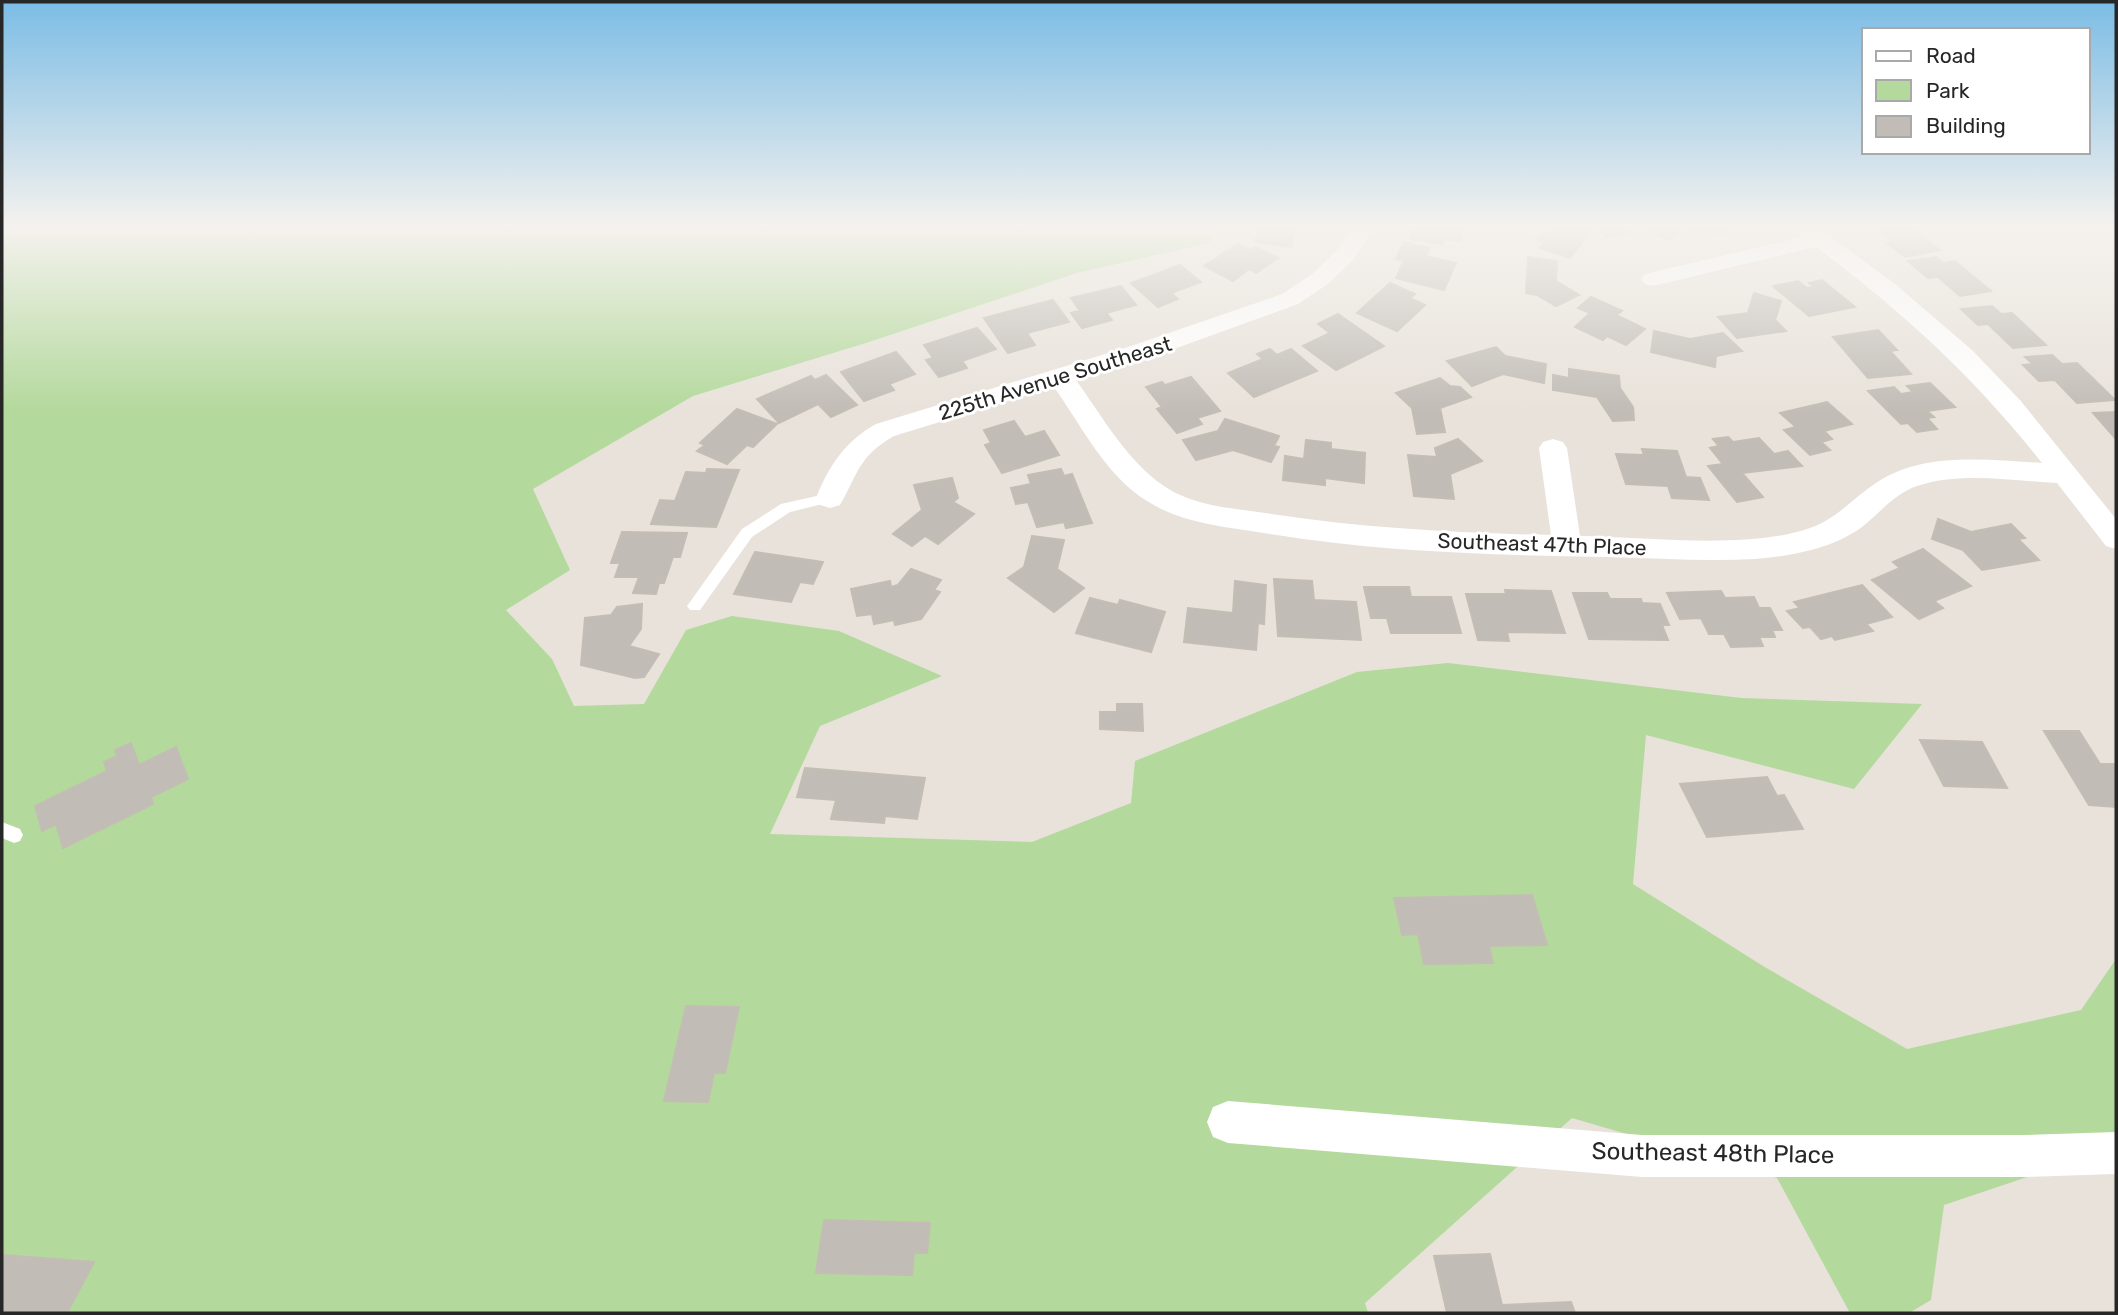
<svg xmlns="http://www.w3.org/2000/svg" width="2118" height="1315" viewBox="0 0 2118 1315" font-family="Rubik,sans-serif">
<rect width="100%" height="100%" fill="#e8e2da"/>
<polygon fill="#b3d99c" points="2,227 1222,227 1208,243 1077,273 866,343 693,396 533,489 570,570 506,610 552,659 574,706 644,704 686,630 732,616 839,631 942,676 820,726 770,834 1032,842 1131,803 1135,761 1357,672 1448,663 1741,698 1922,704 1854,789 1646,735 1633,884 1763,966 1907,1049 2081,1010 2116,959 2116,1147 1944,1205 1931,1300 1909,1313 1850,1313 1777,1178 1572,1118 1365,1303 1368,1313 2,1313"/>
<g fill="#c1bcb6" stroke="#c3bdb4" stroke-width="2">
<polygon points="1259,227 1297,227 1291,247 1255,242"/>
<polygon points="1412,227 1462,227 1460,241 1444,239 1443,244 1410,239"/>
<polygon points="1556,227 1580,227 1591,231 1570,258 1540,248 1545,242 1536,239 1542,230 1551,233"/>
<polygon points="1598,227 1634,227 1635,228 1626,230 1630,233 1607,237"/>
<polygon points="1641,227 1670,227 1679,231 1668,240"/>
<polygon points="1689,227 1725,227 1727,234 1690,231"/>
<polygon points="1874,227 1910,227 1940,250 1905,257 1887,243 1893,242"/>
<polygon points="1404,242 1429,248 1426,256 1456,263 1444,290 1396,278 1404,260 1396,259"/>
<polygon points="1238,244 1250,250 1255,247 1278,258 1256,273 1249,269 1233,281 1204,266"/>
<polygon points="1528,257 1557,261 1556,281 1579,295 1556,306 1537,295 1526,293"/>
<polygon points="1936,257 1943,263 1955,261 1991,291 1960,296 1938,277 1928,278 1908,261"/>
<polygon points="1180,265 1201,282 1171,293 1178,299 1158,307 1131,283"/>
<polygon points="1822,280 1855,307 1809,316 1773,286 1798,281 1807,288 1814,287 1809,283"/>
<polygon points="1390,283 1415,294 1410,298 1425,305 1397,331 1357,313"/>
<polygon points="1121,286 1136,305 1106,313 1112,320 1082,328 1071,313 1080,311 1071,298"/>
<polygon points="1754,293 1781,301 1775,320 1786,331 1737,338 1718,317 1748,313"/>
<polygon points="1591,297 1622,311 1616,315 1645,329 1626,345 1607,336 1603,340 1575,327 1590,313 1578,308"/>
<polygon points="1053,300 1069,322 1027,333 1035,345 1008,353 984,318"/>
<polygon points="1992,306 2001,314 2012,313 2046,345 2013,348 1988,324 1978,325 1961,309"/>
<polygon points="1338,314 1384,346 1336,370 1303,346 1330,333 1318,324"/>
<polygon points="977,328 996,349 962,361 967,368 939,377 926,360 933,358 924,345"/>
<polygon points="1878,330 1897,350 1890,351 1911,374 1868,378 1833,337"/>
<polygon points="1654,331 1690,339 1723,333 1742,351 1716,356 1715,367 1651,352"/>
<polygon points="1496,347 1505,356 1546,364 1544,383 1503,374 1472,386 1447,361"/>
<polygon points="1270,349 1277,355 1291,349 1317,371 1254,397 1228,373 1263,359 1257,354"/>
<polygon points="896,352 915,374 889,384 894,390 864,401 841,372"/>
<polygon points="2052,355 2062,364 2077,363 2115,400 2077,403 2055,380 2039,381 2023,365 2033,364 2025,357"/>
<polygon points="1569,369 1619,376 1620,388 1633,407 1634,420 1613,421 1597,397 1553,390 1553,375 1569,378"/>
<polygon points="826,375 857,405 831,417 818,404 779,423 757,399 811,376 815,380"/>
<polygon points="1191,377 1220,411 1197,418 1202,424 1177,433 1157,409 1162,407 1146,387 1162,382 1165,385"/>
<polygon points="1440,378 1450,386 1460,387 1471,397 1440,408 1445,432 1417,434 1412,408 1396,393"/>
<polygon points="1930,383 1955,407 1927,411 1934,417 1927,418 1937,429 1917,432 1908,423 1901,424 1868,391 1894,387 1901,394 1913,392 1907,386"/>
<polygon points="1827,402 1852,424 1824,431 1832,439 1821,442 1830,450 1810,455 1784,430 1796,427 1780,413"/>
<polygon points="737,409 777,424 753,447 747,445 727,464 697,451 705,445 700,443"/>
<polygon points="2116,412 2116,439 2093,413"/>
<polygon points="1225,419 1279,436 1274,446 1279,447 1271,462 1233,450 1196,460 1183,440 1218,431"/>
<polygon points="1014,421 1025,437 1044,431 1059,455 1002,473 985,445 991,443 984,430"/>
<polygon points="1728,437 1733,442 1759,438 1774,454 1788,451 1802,466 1742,473 1763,497 1737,502 1708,466 1723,464 1710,448 1719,446 1713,439"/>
<polygon points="1458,439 1482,461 1450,474 1454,499 1414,496 1408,455 1437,457 1435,448"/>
<polygon points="1306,440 1331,443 1331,449 1365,453 1364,483 1325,478 1325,485 1283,480 1285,456 1304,459"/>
<polygon points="1642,449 1677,451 1686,477 1700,478 1709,500 1672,498 1668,486 1626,484 1616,454 1644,455"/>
<polygon points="707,469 739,470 716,527 651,524 660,500 675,501 686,472 706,473"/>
<polygon points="1061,469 1064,476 1072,474 1092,523 1066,528 1064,522 1037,527 1028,502 1016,504 1011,488 1031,484 1028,475"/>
<polygon points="952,478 958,498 953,502 974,514 938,544 925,536 912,546 893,534 922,510 914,485"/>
<polygon points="1938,519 1971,532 2011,524 2025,538 2018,539 2039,560 1982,570 1963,550 1932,539"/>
<polygon points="622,532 687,533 680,557 673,557 664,583 659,583 656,594 633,593 639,577 615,577 620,563 611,563"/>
<polygon points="1032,536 1064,540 1057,569 1084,588 1054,612 1008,578 1024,567"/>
<polygon points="1923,549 1971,586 1934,601 1943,608 1919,619 1872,580 1900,568 1893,562"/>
<polygon points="755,552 823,562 813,584 800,582 791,602 734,594"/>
<polygon points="911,569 941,580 934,590 940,592 921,619 895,625 894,620 874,624 872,614 857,616 851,589 890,581 891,587 898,585"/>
<polygon points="1274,579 1312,581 1314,600 1356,602 1361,640 1278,636"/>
<polygon points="1235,581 1266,585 1264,624 1258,623 1256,650 1184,642 1188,608 1233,613"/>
<polygon points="1862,585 1892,617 1866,624 1873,631 1835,640 1832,636 1821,639 1810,627 1803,628 1787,611 1800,608 1794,602"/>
<polygon points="1364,587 1409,587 1411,597 1451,597 1461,633 1391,633 1387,618 1371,618"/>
<polygon points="1505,590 1551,591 1565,633 1507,632 1509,641 1478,640 1466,594 1506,594"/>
<polygon points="1721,591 1725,598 1754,597 1759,608 1770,608 1782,630 1772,630 1775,637 1759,637 1763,646 1731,647 1724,634 1709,634 1701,618 1680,619 1667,593"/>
<polygon points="1573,593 1607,593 1610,599 1641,599 1642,603 1660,604 1669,625 1662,625 1668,640 1589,639"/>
<polygon points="1090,598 1118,605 1120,600 1165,612 1151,652 1076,633"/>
<polygon points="642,604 641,629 629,646 659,654 644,677 635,678 581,665 585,618 611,615 617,607"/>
<polygon points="1117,704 1142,704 1143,731 1100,729 1100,712 1117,712"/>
<polygon points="2044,731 2079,731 2100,764 2116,764 2116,807 2089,805"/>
<polygon points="1920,740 1982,742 2007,788 1944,786"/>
<polygon points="131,743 139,765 176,747 188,779 151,797 153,804 63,848 56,824 42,831 35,806 107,771 104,762 117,756 115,750"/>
<polygon points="805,768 925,778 917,819 885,816 884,823 831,819 836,800 797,797"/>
<polygon points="1767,777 1777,796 1784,795 1803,829 1707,837 1680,784"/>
<polygon points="1532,895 1547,945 1489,946 1493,963 1424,964 1418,934 1402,935 1394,898"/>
<polygon points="686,1006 739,1007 725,1073 714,1073 708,1102 664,1101"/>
<polygon points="824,1220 930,1223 927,1253 914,1253 912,1275 816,1273"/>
<polygon points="1490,1254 1502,1305 1571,1302 1575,1313 1447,1313 1434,1256"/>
<polygon points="2,1255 94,1262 67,1313 2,1313"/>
</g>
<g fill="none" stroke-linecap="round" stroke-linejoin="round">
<g fill="#fff" fill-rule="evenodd">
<polygon points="830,493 837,498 835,501 790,512 752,537 700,610 690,610 687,606 690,602 742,529 781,504"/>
<polygon points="2,822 20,829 23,835 20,841 14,843 2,838"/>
</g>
<g fill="#fff" fill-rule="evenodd">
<path d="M1353 227H1375L1353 260 1328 284 1298 304 1149 358 1076 380C1102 416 1126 460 1164 486 1193 506 1231 508 1265 513 1360 528 1455 533 1551 535L1539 448 1543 442 1553 439 1563 442 1567 448 1580 536C1648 537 1740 549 1804 530 1836 521 1852 498 1879 481 1925 451 1991 460 2042 463 1974 377 1904 313 1816 247L1653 286 1645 284 1641 279 1645 274 1802 237 1792 227H1818L1895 284 1972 350 2020 400 2116 519V549L2106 546 2057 483C2012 481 1961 471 1917 486 1894 494 1881 512 1862 527 1832 549 1791 556 1755 559 1705 562 1656 558 1606 557 1492 555 1377 552 1264 533 1225 527 1181 523 1147 501 1106 476 1081 425 1054 387L894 436C858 457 859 472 840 505L830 508 820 505 816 498C829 466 845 441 876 424L1131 346 1282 294 1312 274 1337 250Z"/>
<polygon points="1228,1101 1642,1135 2025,1135 2116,1132 2116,1174 2025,1177 1642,1177 1228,1143 1213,1137 1207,1122 1213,1107"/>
</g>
</g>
<linearGradient id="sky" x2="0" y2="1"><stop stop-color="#7bbce5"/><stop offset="0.55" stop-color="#f5f2ee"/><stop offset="1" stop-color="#f5f2ee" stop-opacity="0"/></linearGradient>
<rect width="2118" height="412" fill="url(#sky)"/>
<g text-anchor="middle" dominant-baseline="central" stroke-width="6" stroke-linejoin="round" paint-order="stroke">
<g font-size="21" fill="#272727" stroke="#fff">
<text transform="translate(1055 378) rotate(-17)">225th Avenue Southeast</text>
<text transform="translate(1542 544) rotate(2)">Southeast 47th Place</text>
</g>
<g font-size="24" fill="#272727" stroke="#fff">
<text transform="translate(1713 1153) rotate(1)">Southeast 48th Place</text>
</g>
</g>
<rect width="2118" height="1315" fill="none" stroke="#272727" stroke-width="7"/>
<rect x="1862" y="28" width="228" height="126" fill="#ffffff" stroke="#a9a9a9" stroke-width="2"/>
<rect x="1876" y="51" width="35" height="10" fill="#ffffff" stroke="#a9a9a9" stroke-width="2"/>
<text x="1926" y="63" font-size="21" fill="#272727">Road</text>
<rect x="1876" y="80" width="35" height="21" fill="#b3d99c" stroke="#a9a9a9" stroke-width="2"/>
<text x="1926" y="98" font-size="21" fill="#272727">Park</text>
<rect x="1876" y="116" width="35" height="21" fill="#c1bcb6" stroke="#a9a9a9" stroke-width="2"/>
<text x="1926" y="133" font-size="21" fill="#272727">Building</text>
</svg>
